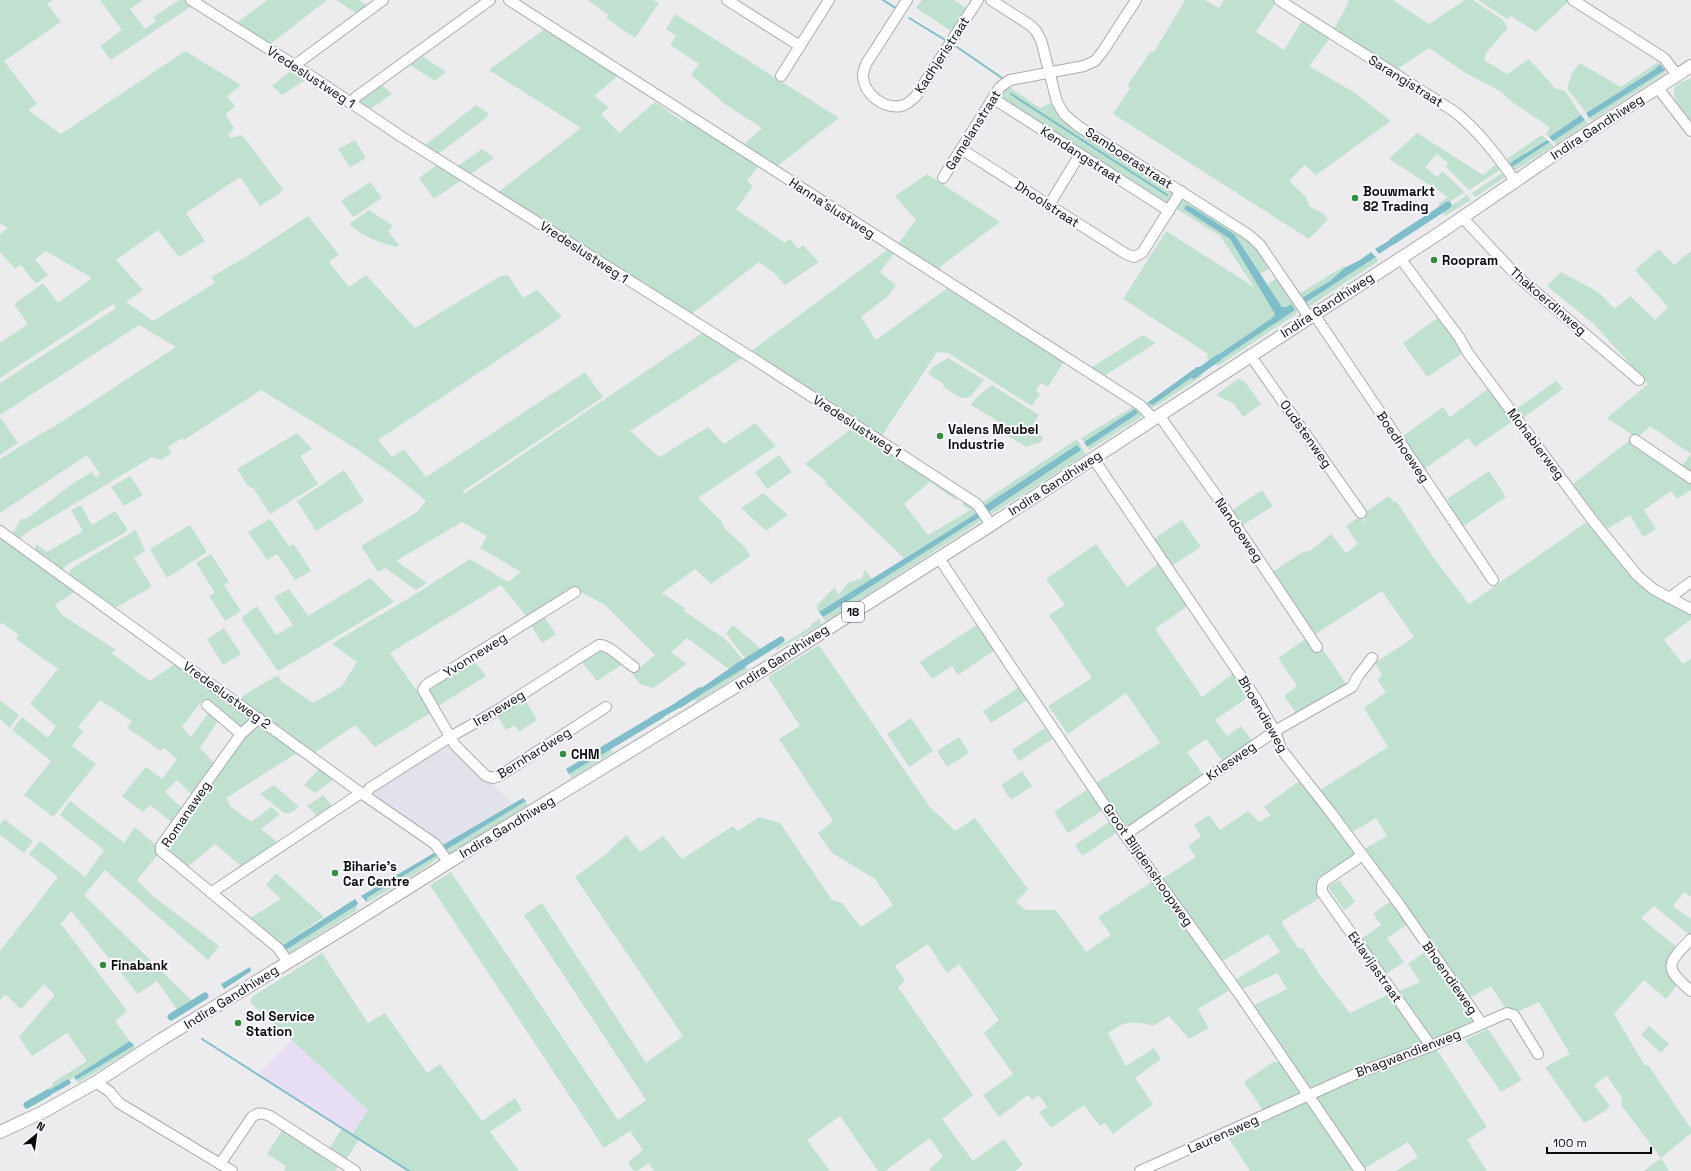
<svg xmlns="http://www.w3.org/2000/svg" width="1691" height="1171" viewBox="0 0 1691 1171" font-family="'Space Grotesk',sans-serif">
<rect width="100%" height="100%" fill="#ececef"/>
<polygon fill="#e2e2ed" points="450,744 512,803 441,846 371,795 373,792 446,745"/>
<polygon fill="#e8def3" points="292,1040 368,1110 352,1135 257,1075"/>
<g fill="#c1e1d0">
<path d="M0 0H53L47 4 61 22 4 61 37 104 28 110 61 134 185 51 241 85 227 96 235 107 225 114 234 128 228 135 231 138 242 135 283 189 279 194 260 206 240 177 186 213 205 241 179 257 158 230 116 260 143 290 126 302 153 321 215 283 211 277 249 255 308 216 339 255 329 262 349 287 366 275 415 328 499 277 508 275 523 298 537 290 562 317 378 440 392 457 404 449 426 477 585 372 603 397 463 491 464 494 704 332 744 357 630 431 659 457 708 427 724 444 755 423 776 446 698 498 721 521 725 529 745 547 750 556 711 584 695 569 662 593 685 608 684 611 725 639 742 658 743 662H739L729 669 687 638 671 652 687 664 653 688 640 684 632 674 655 655 605 605 575 589 528 618 501 585 390 653 432 712 375 747 355 725 313 754 241 702 240 699 244 695 278 675 281 681 313 703 342 686 357 662 332 644 341 638 411 597 470 559 508 582 521 572 480 548 487 536 462 522 396 561 427 583 416 590 385 568 378 572 361 546 417 512 426 501C377 458 317 425 261 390L184 440 182 438 168 447 171 453 161 460 152 457 26 533 20 539H17L13 533 21 519H26L72 484 92 472 96 478 100 474 87 455 0 513V459L42 433 55 426 176 347 139 325 0 415V383L116 308 113 304 0 378V343L28 324 14 304 43 283 58 303 92 278 46 251 35 259 48 275 36 284 21 265 15 269 0 252V234L8 228 0 224Z"/>
<polygon points="100,0 143,0 130,9 145,29 156,21 153,17 179,0 186,0 196,6 193,8 190,7 111,60 100,46 122,30"/>
<polygon points="267,0 327,0 268,46 235,24"/>
<polygon points="336,0 359,0 370,7 359,15"/>
<polygon points="587,0 653,0 659,3 635,38 606,18 609,15"/>
<polygon points="922,0 954,0 966,8 951,31 916,8"/>
<polygon points="1185,0 1205,0 1219,8 1224,0 1274,0 1276,2 1256,32 1284,50 1303,19 1331,37 1309,66 1355,93 1391,121 1316,175 1305,165 1289,181 1306,197 1309,206 1324,214 1328,219 1309,239 1113,114 1130,88 1127,86 1151,51 1154,52"/>
<polygon points="1347,0 1393,0 1429,24 1465,0 1473,0 1503,20 1507,27 1506,30 1486,53 1484,60 1507,74 1529,59 1555,88 1565,91 1581,115 1549,137 1546,134 1550,128 1548,126 1516,105 1500,91 1464,72 1429,48 1394,71 1332,32 1349,2"/>
<polygon points="1478,0 1568,0 1569,1 1536,32 1511,16 1507,19"/>
<polygon points="675,14 839,118 776,167 742,146 762,128 726,105 691,75 699,64 670,45 676,36 666,29"/>
<polygon points="546,28 619,75 594,96 609,107 601,114 619,133 655,102 682,121 688,119 759,165 747,181 753,186 736,209 785,243 790,239 798,249 803,245 819,262 785,285 774,273 759,262 689,316 496,194 581,128 489,70"/>
<polygon points="422,56 446,72 435,81 410,65"/>
<polygon points="1658,62 1660,64 1654,70 1586,113 1567,88 1572,73 1580,63 1621,87"/>
<polygon points="293,69 307,79 282,95 272,86"/>
<polygon points="1665,70 1665,73 1594,119 1592,120 1589,118"/>
<path d="M1691 78V121C1685 113 1666 95 1677 85 1680 82 1687 80 1691 78Z"/>
<polygon points="380,83 392,94 372,108 370,113 356,101"/>
<polygon points="1008,86 1040,108 1053,102 1174,193 1168,204 1164,204 1003,100 1002,92"/>
<polygon points="476,105 488,113 487,117 437,155 423,147"/>
<polygon points="1585,120 1588,123 1556,144 1553,141"/>
<polygon points="1417,133 1483,175 1495,165 1498,166 1500,170 1469,190 1446,167 1448,163 1437,154 1425,167 1437,177 1442,171 1465,192 1440,208 1438,206 1440,205 1439,203 1448,197 1389,159"/>
<polygon points="1540,136 1543,136 1547,140 1529,150 1510,164 1507,160 1508,158"/>
<polygon points="355,140 366,158 350,167 338,149"/>
<polygon points="1550,142 1554,146 1514,171 1512,167"/>
<polygon points="482,149 494,158 471,174 458,166"/>
<polygon points="439,163 463,179 434,199 419,178"/>
<polygon points="1502,173 1505,177 1504,178 1475,197 1472,193"/>
<polygon points="927,174 1000,222 941,266 937,272 897,245 916,220 895,196"/>
<polygon points="370,182 382,198 353,217 341,201"/>
<polygon points="1467,195 1471,200 1445,216 1442,212"/>
<polygon points="1182,199 1185,199 1237,231 1255,246 1270,268 1260,274 1237,239 1186,205 1184,209 1230,239 1275,314 1272,318 1209,361 1207,357 1208,354 1199,348 1123,299 1166,231 1254,287 1220,236 1177,209 1176,207"/>
<path d="M369 210 393 226 388 231 399 245 397 247C378 242 363 237 349 224Z"/>
<polygon points="890,248 895,252 880,272 896,285 888,296 861,317 876,340 950,286 1065,360 1048,387 1041,383 1036,390 1040,394 1032,406 948,353 937,352 881,437 750,352"/>
<polygon points="1659,249 1674,265 1691,251 1691,475 1680,468 1691,454 1650,426 1637,438 1607,418 1648,384 1594,324 1547,286 1561,272 1598,292 1615,309 1630,296 1655,320 1668,307 1635,270"/>
<polygon points="1376,257 1378,260 1377,262 1310,306 1307,306 1305,303"/>
<polygon points="1344,266 1346,267 1330,281 1305,297 1302,298 1299,294"/>
<polygon points="1277,278 1297,310 1296,314 1218,366 1214,364 1295,310 1282,307 1267,284"/>
<polygon points="1439,317 1453,335 1463,353 1427,377 1403,343"/>
<polygon points="1143,335 1156,343 1104,376 1092,367"/>
<polygon points="948,358 984,380 970,397 961,398 943,387 944,384 928,374 933,367"/>
<polygon points="1202,370 1202,376 1158,405 1152,408 1145,404 1147,403 1153,405"/>
<polygon points="1238,379 1245,382 1261,404 1243,417 1234,404 1216,395"/>
<polygon points="1556,381 1563,389 1523,418 1516,409"/>
<polygon points="992,385 1039,415 1033,424 1038,434 1043,437 1041,442 1026,447 997,429 1001,423 971,405 976,398"/>
<polygon points="1489,388 1513,421 1475,447 1468,438 1423,470 1400,438 1443,407 1450,417"/>
<polygon points="1134,406 1140,408 1142,414 1140,418 1089,450 1087,447 1138,413 1135,410 1084,442 1081,438"/>
<polygon points="0,417 18,443 0,455"/>
<polygon points="854,427 952,491 957,501 930,482 904,504 928,535 970,510 962,504 966,501 972,504 977,513 904,558 825,483 826,481 805,464"/>
<polygon points="297,433 312,449 300,456 318,484 270,514 254,489 248,486 237,469"/>
<polygon points="1077,439 1086,454 992,514 988,512 1081,450 984,506 981,503"/>
<polygon points="1630,440 1691,482 1691,490 1677,499 1671,491 1644,510 1656,529 1643,537 1630,515 1607,529 1573,484"/>
<polygon points="779,455 792,472 767,489 755,472"/>
<polygon points="344,470 364,501 316,531 297,501"/>
<polygon points="1489,471 1506,497 1462,527 1448,506 1450,504 1447,499"/>
<polygon points="130,476 143,495 124,506 111,487"/>
<polygon points="1262,490 1273,506 1241,526 1231,511"/>
<polygon points="763,493 788,515 766,531 741,508"/>
<polygon points="1389,496 1394,502 1397,502 1433,557 1469,604 1588,521 1642,587 1691,613 1691,619 1664,640 1683,664 1691,658 1691,897 1684,892 1673,906 1691,919 1691,936 1654,906 1641,918 1679,949 1671,956 1677,985 1666,999 1644,980 1614,1014 1644,1064 1649,1066 1691,1129 1691,1133 1661,1158 1669,1171 1644,1171 1661,1158 1621,1105 1622,1098 1607,1076 1594,1085 1610,1106 1605,1111 1584,1123 1545,1067 1570,1054 1539,1002 1519,1011 1514,1009 1507,1011 1491,986 1469,998 1364,849 1387,836 1376,818 1351,833 1320,790 1388,747 1364,708 1386,692 1377,679 1382,675 1375,663 1414,637 1382,591 1314,635 1271,573 1301,553 1311,550 1331,534 1346,553 1358,544 1346,526 1360,516 1366,523 1364,513"/>
<polygon points="81,505 92,525 115,511 127,528 126,532 70,563 60,571 34,551 36,544 47,552 83,531 71,510"/>
<polygon points="980,517 981,521 827,621 824,620 823,617"/>
<polygon points="270,519 289,546 294,544 311,571 295,580 277,554 267,560 248,532"/>
<polygon points="1182,520 1201,547 1170,567 1152,540"/>
<polygon points="190,525 207,552 167,578 150,549"/>
<polygon points="136,530 145,551 134,558 151,585 150,588 115,608 68,575 72,568"/>
<polygon points="0,534 79,589 55,605 62,615 116,650 111,653 150,681 178,662 255,719 242,730 204,698 182,727 191,737 210,711 220,718 200,748 216,765 194,797 177,780 165,792 184,810 174,824 150,805 143,812 122,796 146,767 162,779 177,759 164,748 161,751 127,728 132,721 100,700 78,727 83,731 72,746 96,764 53,817 24,795 51,761 12,730 22,717 48,738 56,726 30,704 58,669 16,639 19,635 2,623 0,624"/>
<polygon points="1096,544 1127,587 1159,563 1189,605 1155,629 1202,697 1235,672 1251,695 1215,720 1227,736 1241,726 1255,744 1225,764 1206,739 1187,752 1204,776 1127,827 1096,783 1160,743 1126,693 1068,734 1048,706 1092,678 1049,615 1065,605 1046,579"/>
<polygon points="211,554 229,582 224,585 241,611 225,621 209,596 215,593 196,563"/>
<polygon points="865,570 872,579 819,612 817,609 817,605 835,587 837,593 839,594 845,587 847,583 862,578"/>
<path d="M370 578 394 602C355 625 317 649 278 671L241 618 257 606 276 635 293 625 274 597 289 589 308 616Z"/>
<polygon points="543,615 556,634 542,643 530,624"/>
<polygon points="819,619 822,624 777,650 776,648 812,626 811,624"/>
<polygon points="733,625 761,649 746,659 727,635 727,632"/>
<polygon points="977,625 995,650 958,675 952,666 932,679 920,662"/>
<polygon points="224,628 241,654 223,665 207,639"/>
<polygon points="1307,638 1317,651 1322,648 1347,685 1299,717 1284,696 1297,686 1278,658"/>
<path d="M819 645 929 806 955 831 975 818 1028 889 1016 902 1026 910H1056L1086 952 1111 935 1098 917 1153 881 1230 990 1198 1009 1209 1028 1189 1039 1169 1016 1153 1026C1135 1020 1123 1021 1108 1033L1126 1066 1154 1048 1161 1059 1135 1078 1153 1104 1113 1134 1105 1123 1100 1126 1084 1105 1051 1128 1039 1112 1047 1107 1039 1095 1032 1100 1028 1095 999 1117 983 1095 1013 1074 984 1033 999 1020 959 964 947 973 928 944 895 966 905 981 898 987 973 1095 942 1119 973 1161 1004 1139 1023 1165 1015 1171H931L929 1169 943 1157 930 1138 885 1171H878L840 1116 807 1140 830 1171H654L649 1163 637 1171H634L628 1162 643 1150 630 1131 604 1148 430 885 451 872 618 1120 646 1100 524 915 542 903 646 1063 683 1036 575 877 607 853 626 835 640 852 663 836 682 859 733 826 738 831 759 817 780 823 832 900 842 903 861 927 893 905 875 879 832 853 818 833 833 821 779 739 800 726 768 677Z"/>
<polygon points="604,646 624,663 597,681 581,661"/>
<polygon points="473,659 486,676 435,708 426,688"/>
<polygon points="744,667 749,669 696,702 693,699"/>
<polygon points="1019,687 1027,700 991,723 983,711"/>
<polygon points="523,696 537,720 519,732 515,725 506,730 496,714"/>
<polygon points="0,700 19,715 10,728 0,719"/>
<polygon points="911,718 933,751 909,767 887,734"/>
<polygon points="257,724 300,751 226,798 231,807 251,822 271,807 280,814 261,829 277,842 277,845 240,870 238,867 240,865 215,844 185,869 163,846 242,734"/>
<polygon points="1045,728 1052,739 1019,761 1012,750"/>
<polygon points="959,737 969,753 947,767 937,751"/>
<polygon points="610,749 613,752 572,778 569,774"/>
<polygon points="315,763 336,778 315,793 304,785 318,770 312,765"/>
<polygon points="1022,771 1032,786 1011,800 1001,785"/>
<polygon points="1303,778 1360,853 1321,882 1323,896 1281,922 1299,949 1303,948 1319,974 1350,1013 1391,993 1427,1044 1310,1090 1252,1006 1287,989 1277,973 1241,990 1235,980 1280,952 1268,934 1221,962 1163,878 1196,857 1188,846 1201,836 1194,825 1209,815 1220,830 1248,811 1259,822 1271,815 1264,807"/>
<polygon points="274,785 299,807 290,813 284,813 260,794"/>
<polygon points="1088,789 1103,810 1068,833 1054,812"/>
<polygon points="323,795 331,804 333,809 319,818 307,806"/>
<polygon points="70,801 124,843 135,827 157,846 159,853 137,880 154,897 219,946 208,960 105,870 84,895 195,1004 173,1019 171,1015 178,1011 157,981 138,994 71,911 61,924 127,1011 115,1021 130,1041 70,1080 68,1079 39,1096 38,1095 53,1085 52,1083 87,1061 67,1033 32,1056 19,1037 55,995 44,984 21,1009 5,994 0,1000 0,951 58,877 29,854 40,841 85,877 104,850 60,815"/>
<polygon points="526,801 528,805 449,854 447,854 444,851"/>
<polygon points="4,819 33,841 24,853 0,835 0,825"/>
<polygon points="1110,821 1118,832 1082,856 1075,845"/>
<polygon points="436,856 438,858 419,872 370,901 367,902 367,898"/>
<polygon points="276,873 324,917 280,947 247,920 281,899 266,885"/>
<polygon points="1339,880 1355,902 1344,910 1328,887"/>
<polygon points="1392,900 1408,924 1387,938 1404,962 1386,974 1361,939 1381,925 1373,914"/>
<polygon points="357,905 356,911 289,953 287,953 284,951"/>
<polygon points="1427,950 1478,1023 1431,1042 1397,992 1420,982 1408,964"/>
<polygon points="322,953 368,1023 385,1013 427,1073 440,1064 482,1121 515,1098 522,1110 490,1132 519,1171 409,1171 359,1139 346,1160 329,1149 342,1128 352,1135 368,1110 250,1002 252,997"/>
<polygon points="1649,1026 1669,1044 1661,1053 1641,1035"/>
<polygon points="1488,1029 1522,1080 1501,1092 1465,1040"/>
<polygon points="134,1045 135,1047 134,1049 78,1083 76,1080"/>
<polygon points="1435,1047 1487,1127 1467,1140 1487,1171 1396,1171 1418,1157 1408,1142 1365,1168 1313,1094"/>
<polygon points="1273,1062 1281,1062 1301,1093 1264,1112 1244,1082"/>
<polygon points="1306,1101 1354,1171 1250,1171 1227,1136"/>
<polygon points="284,1127 339,1164 335,1171 284,1171 286,1166 267,1154"/>
</g>
<g fill="#7fbec9">
<polygon points="1660,64 1665,70 1589,118 1586,113 1654,70"/>
<polygon points="1581,115 1585,120 1553,141 1549,137"/>
<polygon points="1547,140 1550,142 1512,167 1510,164 1513,161"/>
<polygon points="1186,205 1193,208 1234,234 1282,307 1287,307 1291,304 1295,310 1214,364 1211,365 1209,361 1272,318 1275,314 1230,239 1184,209"/>
<polygon points="1400,234 1403,238 1379,254 1375,249"/>
<polygon points="1371,252 1376,257 1305,303 1302,298 1330,281 1346,267 1360,260"/>
<polygon points="1197,367 1200,367 1202,370 1153,405 1147,403"/>
<polygon points="1135,409 1138,413 1137,414 1087,447 1084,442"/>
<polygon points="1077,445 1081,450 988,512 984,506"/>
<polygon points="977,513 980,517 823,617 819,612"/>
<polygon points="739,662 743,662 746,667 693,699 691,695"/>
<polygon points="686,697 689,701 688,703 654,722 651,717"/>
<polygon points="607,744 610,749 569,774 566,769"/>
<polygon points="523,798 526,801 444,851 441,846"/>
<polygon points="434,853 436,856 367,898 367,902 361,896"/>
<polygon points="355,899 358,903 357,905 284,951 280,947"/>
<polygon points="250,967 251,970 250,972 224,989 221,984"/>
<polygon points="130,1041 134,1045 133,1046 76,1080 74,1077"/>
<polygon points="68,1079 71,1082 70,1084 41,1100 39,1096"/>
</g>
<g fill="none" stroke-linecap="round" stroke-linejoin="round">
<g stroke="#7fbec9" stroke-width="2">
<polyline points="883,0 897,9"/>
<polyline points="909,18 947,41"/>
<polyline points="957,47 1002,78"/>
<polyline points="1011,94 1167,195"/>
<polyline points="202,1039 409,1171"/>
</g>
<g stroke="#7fbec9" stroke-width="7">
<polyline points="1393,241 1448,205"/>
<polyline points="1194,375 1218,358"/>
<polyline points="736,668 781,640"/>
<polyline points="680,704 700,691"/>
<polyline points="601,751 661,715"/>
<polyline points="171,1017 205,996"/>
<polyline points="27,1105 48,1093"/>
</g>
<g stroke="#ababae" stroke-width="12">
<g id="minor">
<polyline points="191,0 296,66 402,137 757,361 977,504 991,525"/>
<polyline points="509,0 1140,405 1153,418"/>
<polyline points="727,0 800,46"/>
<path d="M907 0 866 64C865 67 863 72 863 76 864 94 883 109 901 106 907 105 912 100 916 96L978 0"/>
<polyline points="991,0 1030,25 1036,31 1041,40 1057,102 1064,114 1078,126 1249,235 1260,245 1309,317"/>
<path d="M1279 0 1455 112C1479 131 1498 157 1516 182"/>
<polyline points="1573,0 1664,58 1677,75"/>
<polyline points="296,66 299,62 383,0"/>
<polyline points="781,76 829,0"/>
<polyline points="1658,88 1691,131"/>
<polyline points="994,99 1169,211"/>
<polyline points="351,103 356,97 490,0"/>
<polyline points="961,149 1126,254 1134,257 1142,253 1181,191"/>
<polyline points="943,178 1000,87 1010,80 1084,66 1095,61 1103,51 1136,0"/>
<polyline points="1049,205 1080,154"/>
<polyline points="1462,217 1516,275 1639,380"/>
<polyline points="1400,258 1459,337 1468,353 1593,521 1637,575 1653,589 1691,609"/>
<polyline points="1314,314 1493,580"/>
<polyline points="1250,355 1361,513"/>
<polyline points="1159,415 1217,497 1317,647"/>
<polyline points="1635,440 1691,478"/>
<polyline points="1093,458 1255,697 1275,731 1281,749 1329,810 1399,904 1482,1024"/>
<polyline points="0,531 361,793 435,844 449,863"/>
<polyline points="939,558 1012,668 1125,835 1240,995 1360,1171"/>
<polyline points="575,592 426,685 423,690 455,745 486,776 493,778 501,775 606,707"/>
<polyline points="1669,598 1691,582"/>
<polyline points="207,705 241,734 161,846 161,851 278,948 288,962"/>
<polyline points="241,734 259,718"/>
<path d="M364 795 370 788 450 737 496 711 599 645C609 644 624 661 634 667"/>
<polyline points="1125,835 1275,731 1352,687 1358,676 1372,658"/>
<polyline points="1361,853 1357,859 1323,882 1322,887 1322,892 1431,1046"/>
<polyline points="212,893 215,890 361,793"/>
<path d="M1691 939C1667 964 1663 967 1691 991"/>
<polyline points="96,1082 110,1092 119,1103 232,1171"/>
<path d="M220 1164 252 1117C258 1112 263 1113 270 1116L355 1171"/>
<polyline points="1140,1171 1358,1073 1431,1046 1507,1013 1514,1015 1538,1054"/>
</g>
</g>
<g stroke="#ababae" stroke-width="14">
<polyline id="major" points="0,1132 43,1112 96,1082 162,1039 341,930 478,844 771,665 991,525 1441,232 1561,150 1691,66"/>
</g>
<use href="#minor" stroke="#fff" stroke-width="10"/>
<use href="#major" stroke="#fff" stroke-width="12"/>
</g>
<g fill="#328d3e" stroke="#f9fafd" stroke-width="1.5">
<circle cx="1355" cy="198" r="4"/>
<circle cx="1434" cy="260" r="4"/>
<circle cx="940" cy="436" r="4"/>
<circle cx="563" cy="754" r="4"/>
<circle cx="335" cy="873" r="4"/>
<circle cx="103" cy="965" r="4"/>
<circle cx="238" cy="1023" r="4"/>
</g>
<g text-anchor="middle" dominant-baseline="central" stroke-width="4" stroke-linejoin="round" paint-order="stroke">
<rect fill="#f9fafd" stroke="#525354" stroke-width="1" x="842" y="602" width="22" height="20" rx="3"/>
<g font-size="12" font-weight="bold" fill="#0b0b0c">
<text x="853" y="612">18</text>
</g>
<g font-size="13" fill="#0b0b0c" stroke="#f9fafd">
<text transform="translate(942 55) rotate(-57)">Kadhjeristraat</text>
<text transform="translate(311 77) rotate(33)">Vredeslustweg 1</text>
<text transform="translate(1406 81) rotate(32)">Sarangistraat</text>
<text transform="translate(1597 127) rotate(-33)">Indira Gandhiweg</text>
<text transform="translate(973 130) rotate(-58)">Gamelanstraat</text>
<text transform="translate(1081 155) rotate(33)">Kendangstraat</text>
<text transform="translate(1129 158) rotate(33)">Samboerastraat</text>
<text transform="translate(1047 204) rotate(33)">Dhoolstraat</text>
<text transform="translate(832 208) rotate(33)">Hanna'slustweg</text>
<text transform="translate(584 252) rotate(33)">Vredeslustweg 1</text>
<text transform="translate(1548 301) rotate(41)">Thakoerdinweg</text>
<text transform="translate(1327 305) rotate(-33)">Indira Gandhiweg</text>
<text transform="translate(857 426) rotate(33)">Vredeslustweg 1</text>
<text transform="translate(1306 434) rotate(55)">Oudstenweg</text>
<text transform="translate(1536 444) rotate(53)">Mohabierweg</text>
<text transform="translate(1403 447) rotate(56)">Boedhoeweg</text>
<text transform="translate(1055 483) rotate(-33)">Indira Gandhiweg</text>
<text transform="translate(1239 530) rotate(56)">Nandoeweg</text>
<text transform="translate(475 655) rotate(-32)">Yvonneweg</text>
<text transform="translate(782 657) rotate(-33)">Indira Gandhiweg</text>
<text transform="translate(227 695) rotate(36)">Vredeslustweg 2</text>
<text transform="translate(499 708) rotate(-31)">Ireneweg</text>
<text transform="translate(1263 714) rotate(60)">Bhoendieweg</text>
<text transform="translate(534 753) rotate(-32)">Bernhardweg</text>
<text transform="translate(1231 761) rotate(-35)">Kriesweg</text>
<text transform="translate(186 814) rotate(-56)">Romanaweg</text>
<text transform="translate(507 827) rotate(-31)">Indira Gandhiweg</text>
<text transform="translate(1148 865) rotate(55)">Groot Blijdenshoopweg</text>
<text transform="translate(1375 967) rotate(55)">Eklavijastraat</text>
<text transform="translate(1450 978) rotate(55)">Bhoendieweg</text>
<text transform="translate(231 997) rotate(-32)">Indira Gandhiweg</text>
<text transform="translate(1408 1053) rotate(-21)">Bhagwandienweg</text>
<text transform="translate(1223 1134) rotate(-24)">Laurensweg</text>
</g>
<g font-size="13" font-weight="bold" fill="#0b0b0c" stroke="#f9fafd" text-anchor="start">
<text x="1363" y="191">Bouwmarkt<tspan x="1363" dy="15">82 Trading</tspan></text>
<text x="1442" y="260">Roopram</text>
<text x="948" y="429">Valens Meubel<tspan x="948" dy="15">Industrie</tspan></text>
<text x="571" y="754">CHM</text>
<text x="343" y="866">Biharie's<tspan x="343" dy="15">Car Centre</tspan></text>
<text x="111" y="965">Finabank</text>
<text x="246" y="1016">Sol Service<tspan x="246" dy="15">Station</tspan></text>
</g>
</g>
<g transform="translate(36 1135) rotate(29)" stroke="#f9fafd" stroke-width="3" paint-order="stroke">
<path d="M0-3L7 15L0 10L-7 15Z" fill="#0b0b0c"/>
<text y="-6" font-size="11" font-weight="bold" text-anchor="middle" fill="#0b0b0c">N</text>
</g>
<path d="M1547 1147v6h104v-6" fill="none" stroke="#0b0b0c" stroke-width="2"/>
<text x="1553" y="1147" font-size="12" fill="#0b0b0c" stroke="#f9fafd" stroke-width="3" paint-order="stroke">100 m</text>
</svg>
